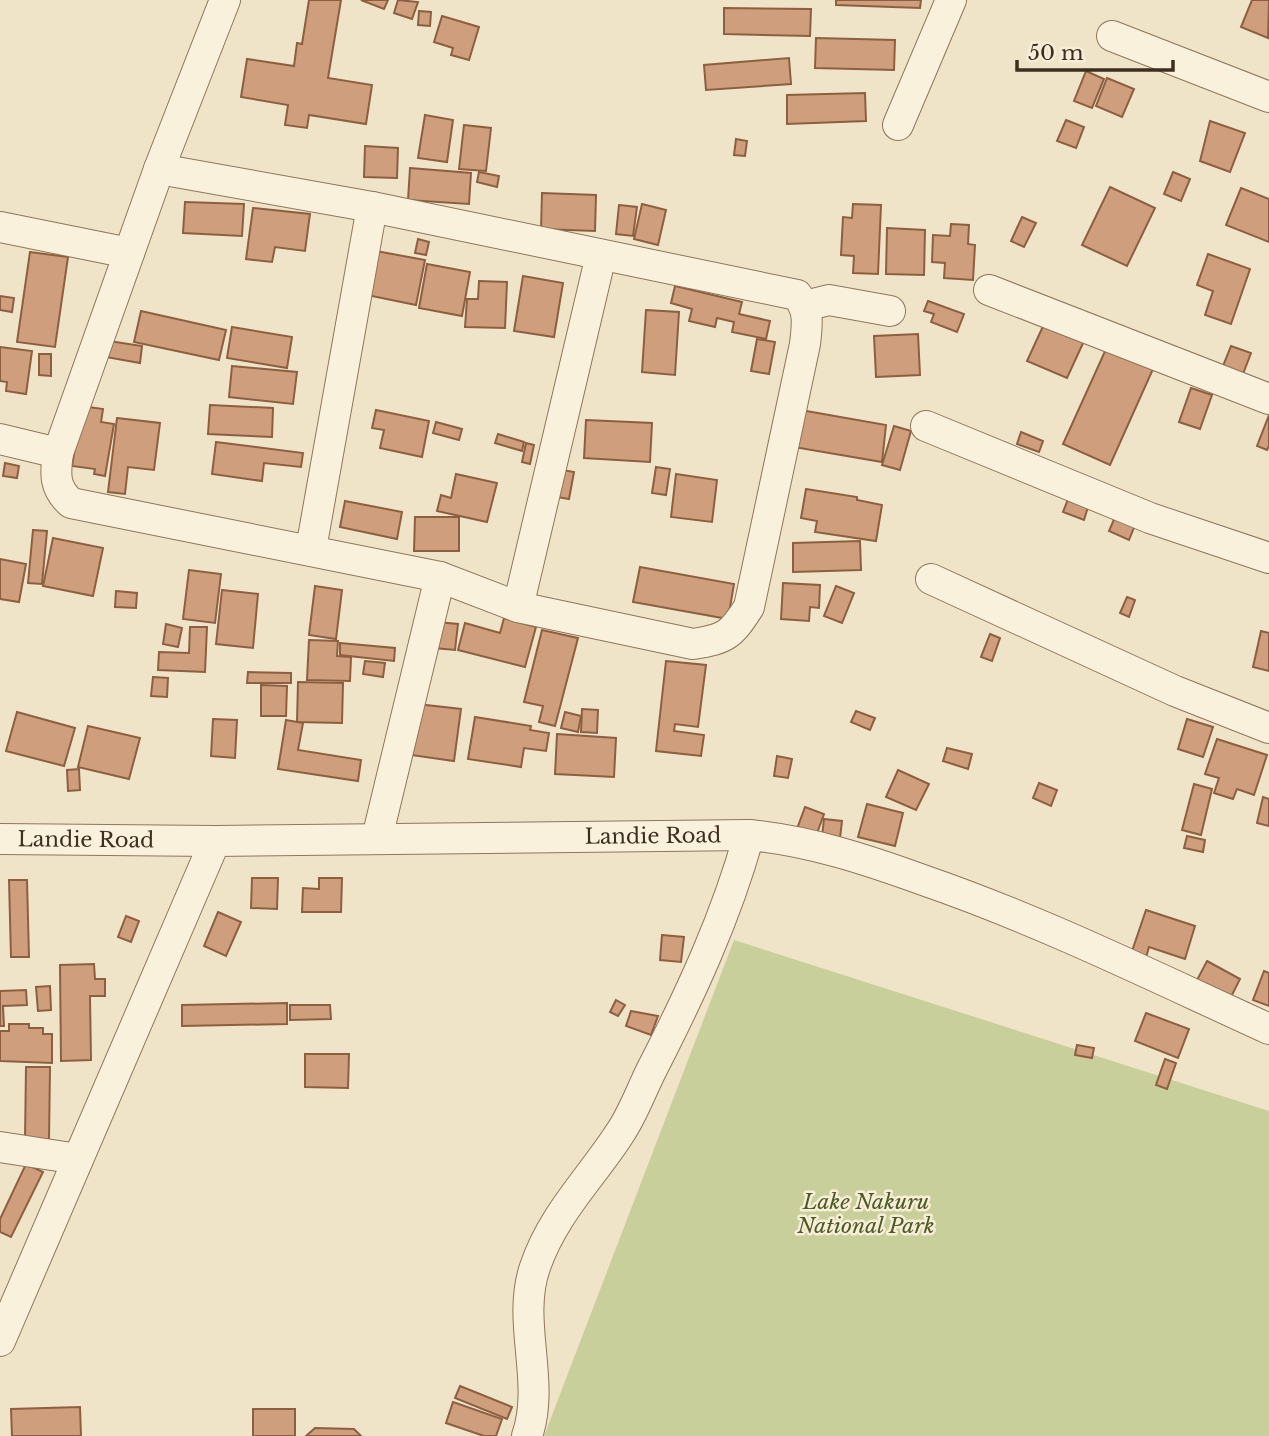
<svg xmlns="http://www.w3.org/2000/svg" width="1269" height="1436" viewBox="0 0 1269 1436" font-family="'Libre Baskerville',serif">
<rect width="100%" height="100%" fill="#f0e4c8"/>
<polygon fill="#c9cf9b" points="734,940 1269,1111 1269,1436 544,1436"/>
<g fill="#cf9f7d" stroke="#8d5f41" stroke-width="2">
<polygon points="309,0 341,0 328,78 372,85 366,124 309,115 307,128 285,125 288,105 241,97 247,59 294,66 297,43 302,44"/>
<polygon points="361,0 388,0 384,9"/>
<polygon points="398,0 418,2 412,19 394,13"/>
<polygon points="836,0 921,0 920,8 836,5"/>
<polygon points="1252,0 1269,0 1268,38 1241,27"/>
<polygon points="724,8 811,9 810,36 724,34"/>
<polygon points="419,11 431,12 430,26 418,25"/>
<polygon points="442,16 479,27 469,60 451,55 453,48 434,42"/>
<polygon points="816,38 895,40 894,70 815,68"/>
<polygon points="789,58 791,84 706,90 704,65"/>
<polygon points="1086,71 1104,79 1092,108 1074,101"/>
<polygon points="1107,78 1134,89 1122,117 1096,106"/>
<polygon points="865,93 866,121 787,124 787,95"/>
<polygon points="425,115 453,120 447,162 418,158"/>
<polygon points="1066,120 1084,127 1076,148 1057,141"/>
<polygon points="1210,121 1245,133 1230,172 1200,161"/>
<polygon points="464,125 491,128 486,171 459,169"/>
<polygon points="736,139 747,141 745,156 734,155"/>
<polygon points="365,146 398,148 397,178 364,177"/>
<polygon points="410,168 471,173 469,204 408,200"/>
<polygon points="479,172 499,176 497,187 477,182"/>
<polygon points="1173,172 1190,179 1181,201 1164,194"/>
<polygon points="1110,187 1155,208 1127,266 1082,245"/>
<polygon points="1241,188 1269,199 1269,242 1226,225"/>
<polygon points="542,193 596,195 595,231 541,229"/>
<polygon points="185,202 244,204 242,236 183,233"/>
<polygon points="642,204 666,210 658,245 634,239"/>
<polygon points="853,204 881,205 878,274 853,273 854,256 841,255 843,217 852,218"/>
<polygon points="619,205 637,207 633,236 616,234"/>
<polygon points="253,208 310,214 305,251 275,247 272,262 246,259"/>
<polygon points="1022,217 1036,223 1024,247 1011,241"/>
<polygon points="951,224 969,225 968,244 975,245 973,280 944,278 945,263 932,262 933,235 950,236"/>
<polygon points="887,228 925,230 924,275 886,274"/>
<polygon points="418,239 429,242 426,255 415,253"/>
<polygon points="376,251 425,260 416,305 367,295"/>
<polygon points="30,252 68,257 55,347 17,342"/>
<polygon points="1208,254 1250,269 1231,324 1205,315 1213,291 1197,285"/>
<polygon points="427,264 470,272 462,316 419,308"/>
<polygon points="523,276 563,283 554,337 514,331"/>
<polygon points="479,281 507,282 505,328 465,327 467,299 478,299"/>
<polygon points="675,286 742,302 739,314 770,321 766,339 732,332 734,322 717,318 715,327 689,321 692,309 671,303"/>
<polygon points="0,296 14,298 12,312 0,310"/>
<polygon points="928,301 964,314 957,332 931,322 934,314 924,311"/>
<polygon points="646,310 679,312 675,375 642,372"/>
<polygon points="141,311 226,330 219,360 134,342"/>
<polygon points="1044,324 1084,341 1067,378 1027,361"/>
<polygon points="232,327 292,337 287,368 227,358"/>
<polygon points="918,334 920,375 876,377 874,336"/>
<polygon points="757,339 775,342 769,374 751,371"/>
<polygon points="109,341 142,346 140,363 106,357"/>
<polygon points="1231,346 1251,353 1243,374 1223,366"/>
<polygon points="0,347 32,351 26,394 6,391 7,382 0,381"/>
<polygon points="1106,349 1153,369 1110,465 1063,444"/>
<polygon points="39,354 51,354 51,376 39,375"/>
<polygon points="232,366 297,372 293,404 229,397"/>
<polygon points="1191,388 1212,395 1200,429 1179,422"/>
<polygon points="210,405 273,408 272,437 208,434"/>
<polygon points="82,406 103,409 101,422 114,424 105,476 94,474 95,469 72,466"/>
<polygon points="795,409 886,425 882,462 788,446"/>
<polygon points="376,410 429,421 422,457 380,448 384,430 372,428"/>
<polygon points="1269,415 1269,446 1267,450 1257,446"/>
<polygon points="117,418 160,423 154,470 128,467 125,494 108,492"/>
<polygon points="586,420 652,423 650,462 584,458"/>
<polygon points="436,422 462,429 459,440 433,433"/>
<polygon points="894,426 911,431 900,470 882,465"/>
<polygon points="1021,432 1043,441 1039,452 1017,444"/>
<polygon points="498,434 524,442 522,451 495,443"/>
<polygon points="216,442 303,453 301,467 264,463 262,481 212,474"/>
<polygon points="526,443 534,445 530,464 522,462"/>
<polygon points="5,463 19,466 17,478 3,476"/>
<polygon points="656,467 670,469 666,495 652,493"/>
<polygon points="562,470 574,472 569,499 557,497"/>
<polygon points="456,474 497,483 487,522 437,511 441,495 451,498"/>
<polygon points="676,474 717,480 712,522 671,517"/>
<polygon points="806,489 857,497 857,500 882,505 876,541 815,532 817,521 801,518"/>
<polygon points="1068,499 1088,507 1084,520 1063,512"/>
<polygon points="345,501 402,512 397,539 340,527"/>
<polygon points="415,517 459,517 459,551 414,551"/>
<polygon points="1115,517 1135,525 1129,540 1109,531"/>
<polygon points="33,530 47,531 42,584 28,583"/>
<polygon points="53,538 103,548 93,596 43,586"/>
<polygon points="860,541 861,570 793,572 793,543"/>
<polygon points="0,559 26,564 19,602 0,599"/>
<polygon points="640,567 734,584 728,619 633,602"/>
<polygon points="189,570 221,574 215,623 183,619"/>
<polygon points="783,583 820,585 819,608 810,607 809,621 781,619"/>
<polygon points="315,586 342,590 336,639 309,635"/>
<polygon points="836,586 854,593 842,623 824,616"/>
<polygon points="222,590 258,594 253,648 216,644"/>
<polygon points="116,591 137,593 136,608 115,607"/>
<polygon points="1127,597 1135,600 1129,617 1120,613"/>
<polygon points="504,618 536,627 525,667 458,650 465,623 500,633"/>
<polygon points="437,622 458,624 455,650 434,648"/>
<polygon points="166,624 182,628 178,647 163,644"/>
<polygon points="190,627 207,627 205,672 158,670 159,652 189,653"/>
<polygon points="542,630 578,638 555,726 539,722 543,706 524,702"/>
<polygon points="1261,631 1269,633 1269,671 1253,667"/>
<polygon points="990,634 1000,638 992,661 981,657"/>
<polygon points="309,640 338,641 337,656 351,657 350,681 307,680"/>
<polygon points="340,643 395,648 394,661 340,655"/>
<polygon points="365,661 385,663 383,677 363,674"/>
<polygon points="666,661 706,665 698,727 675,724 674,731 704,735 701,756 656,751"/>
<polygon points="248,672 291,673 291,683 247,683"/>
<polygon points="153,677 168,678 167,697 151,696"/>
<polygon points="298,682 343,683 342,723 297,722"/>
<polygon points="261,685 287,686 286,716 261,716"/>
<polygon points="417,704 461,709 454,761 411,755"/>
<polygon points="582,709 598,710 597,733 581,732"/>
<polygon points="856,711 875,718 870,730 851,722"/>
<polygon points="17,712 75,728 64,766 6,751"/>
<polygon points="565,712 581,716 578,732 561,728"/>
<polygon points="475,717 531,726 530,730 549,733 546,751 524,748 521,767 468,759"/>
<polygon points="213,719 237,720 235,758 211,756"/>
<polygon points="1187,719 1213,727 1203,757 1178,749"/>
<polygon points="286,720 303,723 298,750 361,760 358,781 278,769"/>
<polygon points="88,726 140,738 129,779 78,767"/>
<polygon points="557,734 616,738 614,777 555,774"/>
<polygon points="1217,739 1267,755 1254,795 1237,789 1233,799 1214,793 1219,778 1205,774"/>
<polygon points="947,748 972,754 968,769 943,761"/>
<polygon points="777,756 792,759 788,778 774,776"/>
<polygon points="79,769 80,790 68,791 67,770"/>
<polygon points="898,770 929,784 916,810 886,797"/>
<polygon points="1039,783 1057,790 1051,806 1033,798"/>
<polygon points="1194,784 1212,789 1201,835 1182,830"/>
<polygon points="1263,797 1269,799 1269,826 1257,823"/>
<polygon points="867,804 903,813 895,846 858,837"/>
<polygon points="805,807 824,814 816,836 797,829"/>
<polygon points="824,819 842,821 840,838 822,836"/>
<polygon points="1187,836 1205,840 1203,852 1184,848"/>
<polygon points="252,878 278,878 277,909 251,908"/>
<polygon points="319,878 342,878 341,912 302,912 303,888 319,889"/>
<polygon points="9,880 27,880 29,957 11,957"/>
<polygon points="1146,910 1195,926 1185,959 1149,947 1145,961 1130,957"/>
<polygon points="218,912 241,922 226,956 204,946"/>
<polygon points="126,916 139,921 131,942 118,937"/>
<polygon points="662,935 684,937 681,962 660,960"/>
<polygon points="1207,961 1240,979 1231,997 1197,980"/>
<polygon points="94,964 95,979 105,979 105,996 90,996 91,1060 61,1061 60,965"/>
<polygon points="1264,971 1269,973 1269,1006 1253,1000"/>
<polygon points="50,986 51,1010 38,1011 36,987"/>
<polygon points="26,990 27,1005 3,1006 4,1026 0,1026 0,991"/>
<polygon points="616,1000 625,1005 618,1016 610,1012"/>
<polygon points="287,1003 287,1024 182,1026 182,1005"/>
<polygon points="290,1005 330,1005 331,1019 290,1020"/>
<polygon points="631,1011 658,1016 651,1035 626,1026"/>
<polygon points="1146,1013 1189,1029 1178,1058 1135,1041"/>
<polygon points="9,1024 29,1024 29,1028 43,1028 43,1034 52,1034 52,1063 0,1061 0,1031 9,1031"/>
<polygon points="1077,1045 1094,1048 1092,1058 1075,1055"/>
<polygon points="305,1054 349,1054 348,1088 305,1087"/>
<polygon points="1165,1059 1176,1063 1167,1089 1156,1085"/>
<polygon points="26,1067 50,1067 49,1140 25,1140"/>
<polygon points="26,1164 43,1172 11,1237 0,1232 0,1219"/>
<polygon points="460,1386 512,1407 507,1419 455,1398"/>
<polygon points="453,1402 502,1419 496,1436 484,1436 446,1423"/>
<polygon points="80,1407 81,1436 12,1436 11,1409"/>
<rect x="253" y="1409" width="42" height="27"/>
<polygon points="315,1428 354,1429 361,1436 306,1436"/>
</g>
<g fill="none" stroke-linecap="round" stroke-linejoin="round">
<g stroke="#8d765c" stroke-width="32">
<g id="minor">
<polyline points="1112,36 1269,97"/>
<polyline points="898,125 951,0"/>
<polyline points="0,227 129,253"/>
<polyline points="989,290 1269,399"/>
<polyline points="805,306 829,300 890,311"/>
<polyline points="926,426 1150,518 1269,558"/>
<polyline points="0,439 58,453 159,169 225,0"/>
<path d="M58 453C55 474 54 488 71 503L440 577 518 607 693 644C726 639 731 635 749 607L805 344C807 325 810 311 797 295L372 207 159 169"/>
<polyline points="311,549 372,207"/>
<polyline points="931,579 1175,691 1269,728"/>
<polyline points="518,607 601,255"/>
<polyline points="377,838 440,577"/>
<path id="s1" d="M0 839 215 841 749 835C810 841 865 859 923 880 1042 921 1155 977 1269 1029"/>
<polyline points="0,1147 78,1159"/>
<polyline points="0,1341 215,841"/>
<path d="M527 1436C546 1381 516 1322 535 1267 553 1214 591 1178 620 1133 633 1114 641 1091 651 1071 690 995 726 918 749 835"/>
</g>
</g>
<use href="#minor" stroke="#faf1dc" stroke-width="30"/>
</g>
<g text-anchor="middle" dominant-baseline="central" stroke-width="5" stroke-linejoin="round" paint-order="stroke">
<g font-size="21" fill="#3d2e20" stroke="#f7eed8">
<text stroke="none"><textPath href="#s1" startOffset="653">Landie Road</textPath></text>
<text stroke="none"><textPath href="#s1" startOffset="86">Landie Road</textPath></text>
</g>
<g font-size="21" font-style="italic" fill="#4d5a26" stroke="#f7eed8">
<text x="866" y="1202">Lake Nakuru<tspan x="866" dy="24">National Park</tspan></text>
</g>
</g>
<path d="M1017 60v10h156v-10" fill="none" stroke="#3d2e20" stroke-width="3.5"/>
<text x="1028" y="60" font-size="21" fill="#3d2e20" stroke="#f7eed8" stroke-width="5" paint-order="stroke">50 m</text>
</svg>
